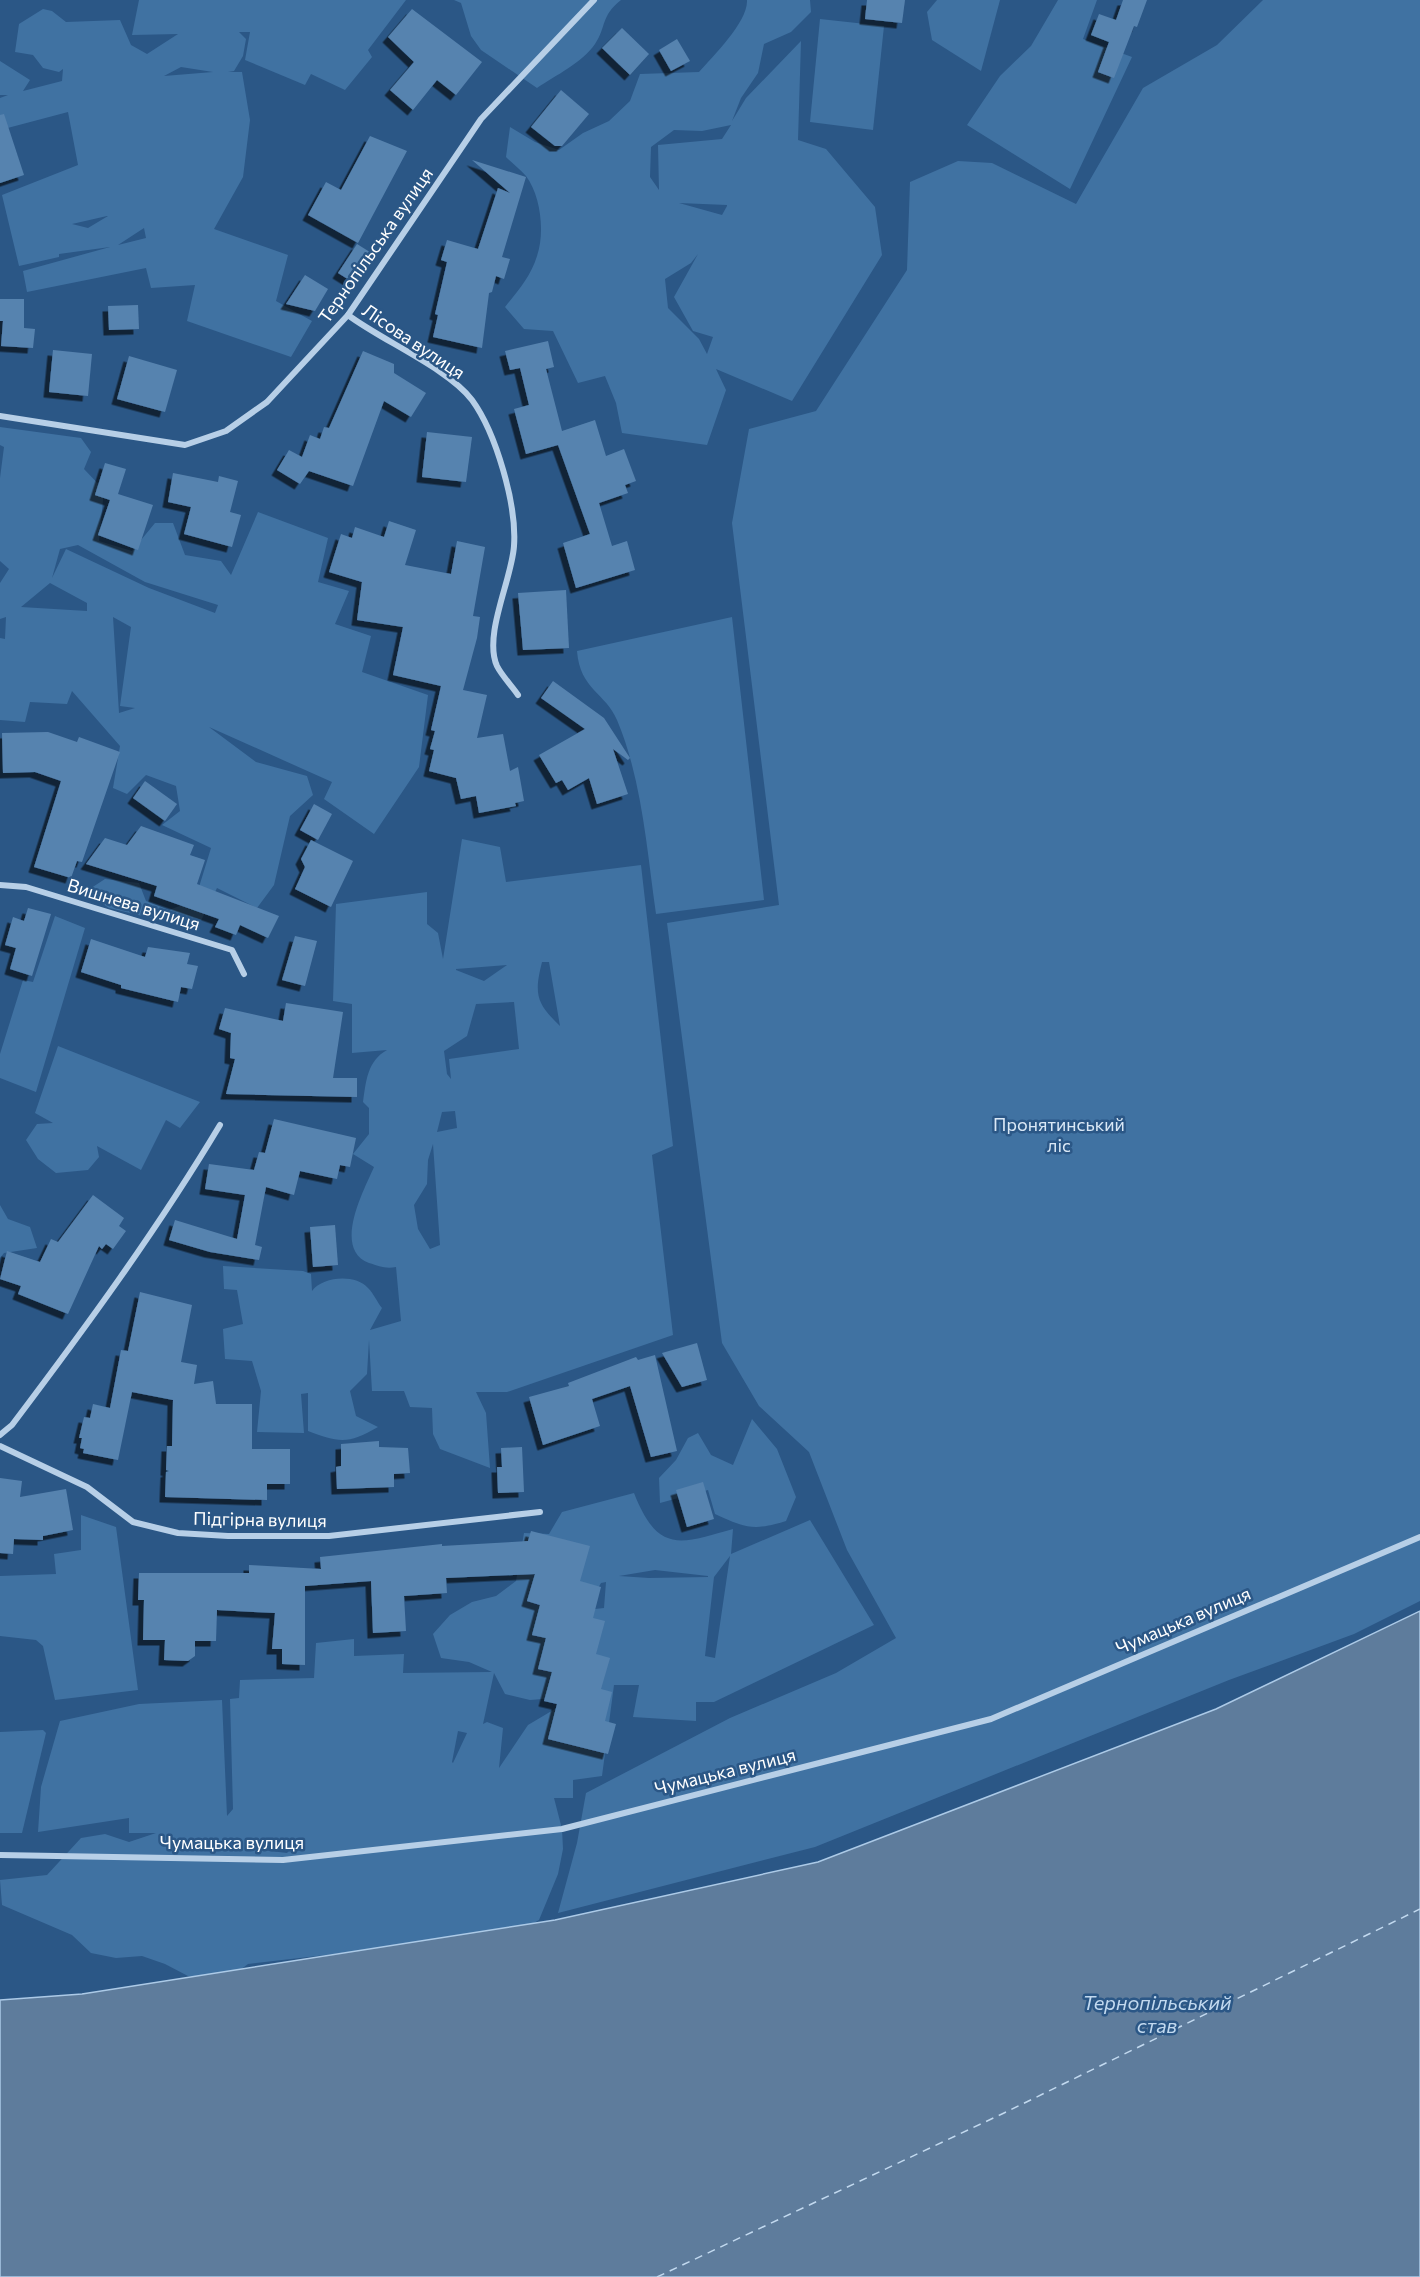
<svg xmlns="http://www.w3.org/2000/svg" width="1420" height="2277" viewBox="0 0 1420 2277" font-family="Commissioner,sans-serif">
<defs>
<filter id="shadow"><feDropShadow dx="-5.5" dy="5.5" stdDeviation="0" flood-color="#0009"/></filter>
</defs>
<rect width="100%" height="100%" fill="#2b5786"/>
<g fill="#4072a2" fill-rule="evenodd">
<path d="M139 0H406L368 50 372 57 345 90 311 74 305 85 245 60 250 32H239L246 39 243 56 234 71 228 72H242L250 120 243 177 214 229 288 255 276 301 312 321 291 357 187 321 195 285 151 288 146 268 27 292 23 271 110 247 59 254V257L19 266 2 195 78 165 68 112 0 130V98L8 95H0V61L30 80 23 91 62 81 63 69 59 72 43 68 33 55 15 52 19 24 43 9 52 11 66 22 120 20 131 45 147 54 178 34 132 35ZM181 67 213 72 164 76ZM108 216 88 228 72 224 107 216ZM144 228 146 238 118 245Z"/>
<path d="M454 0H621C600 17 607 26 595 44 582 63 556 75 537 88L481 50 471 36 461 3Z"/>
<path d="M747 0H810L811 12 791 32 764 44 758 73 741 98 732 121 746 98 801 41 798 140 826 149 875 207 882 255 792 401 716 369 726 390 707 445 622 433 616 403 605 376 578 383 553 331 524 329 505 307C518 291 531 276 537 256 545 233 541 196 526 176 520 169 512 163 506 157L510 127 535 142 559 150 583 133 609 121 630 101 640 74 699 72C713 56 748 22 747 0ZM731 125 722 139 658 145 659 190 650 177 651 147 674 130 702 131ZM679 203 727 205V206L722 215ZM698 254 674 297 693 331 713 337 707 354 699 339 668 308 665 279 691 263Z"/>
<polygon points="937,0 1000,0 981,71 932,40 927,12"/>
<polygon points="1058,0 1097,0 1083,39 1132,57 1070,189 967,125 1000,76 1031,46"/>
<polygon points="1263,0 1420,0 1420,1601 1354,1634 1229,1680 815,1847 558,1913 577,1843 586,1793 730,1718 836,1673 896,1638 847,1550 809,1452 759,1406 722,1343 667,923 779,905 732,523 749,429 816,411 907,270 910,182 958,161 992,163 1076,204 1143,88 1217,45"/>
<polygon points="820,19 884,26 873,130 810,122"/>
<path d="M0 427 81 438 91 452 84 469 104 490 99 541 132 551 155 523H173L185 555 221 561 231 575 258 512 328 538 318 582 349 591 335 624 371 636 362 672 428 695 419 767 374 834 324 799 332 782 209 727 256 762 307 776 313 795 290 816 274 885 257 908 217 888 197 929 109 908 85 892 105 879 139 883 146 901 169 910 195 900 211 848 162 825 180 811 176 786 146 775 127 794 113 788 120 746 72 691 67 704 30 702 25 722 0 720V638L5 639 6 617 0 619V583L9 569 0 561V478L4 447 0 445ZM78 545 145 582 218 605 215 613 149 588 66 549 52 578 60 549ZM50 583 87 603V611L21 607ZM113 617 131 627 120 706 135 708 119 713Z"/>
<path d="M732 617 764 900 656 914C647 851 642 779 617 720 606 693 580 690 577 651Z"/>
<path d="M462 839 500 847 506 882 641 865 673 1146 652 1155 673 1335 507 1392H476L486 1413 490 1468 440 1449 433 1434 432 1408 410 1407 404 1391H372L369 1340 367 1374 350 1391 356 1416 378 1427C349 1444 339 1443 308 1431V1393L301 1394 304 1433 257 1432 261 1391 252 1361 225 1359 223 1329 243 1324 237 1290 224 1289 223 1266 303 1271 311 1274 312 1291C323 1276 356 1274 368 1288 374 1294 377 1302 382 1308L370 1330 401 1321 396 1267C385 1269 379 1266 369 1263 332 1249 364 1190 374 1167L353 1154 369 1134V1108L363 1102C366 1082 367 1061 387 1050L352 1053V1004L333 1001 336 904 427 892V924L438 933 443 959ZM542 962H549L560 1026C536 1003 534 994 542 962ZM507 965 484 981 456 970V969ZM514 1002 519 1049 449 1059 451 1079 447 1074 444 1051 467 1036 476 1004ZM455 1111 457 1128 437 1132 442 1112ZM433 1144 440 1245 430 1249 418 1229 414 1205 427 1184 428 1160Z"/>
<polygon points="55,916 85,928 36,1092 0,1078 0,1054 23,980 33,982"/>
<polygon points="58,1046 200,1102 180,1128 166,1120 141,1170 97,1146 99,1157 88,1170 56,1173 38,1159 26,1140 37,1124 53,1123 35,1113"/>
<polygon points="0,1205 8,1219 30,1227 37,1248 4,1253 0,1258"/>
<path d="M752 1419 777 1449 796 1497 786 1521C754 1531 745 1528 715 1514L708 1490 660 1503 659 1478 676 1460 688 1438 698 1433 711 1455 733 1465Z"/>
<path d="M634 1493C658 1554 680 1544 733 1529L731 1554 810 1520 874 1625 714 1702H696V1721L633 1717 639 1685H614L602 1776 573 1780V1798H554L562 1829 563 1849 558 1874 539 1920 517 1933 248 1964 227 1980 188 1976 165 1964 142 1956 116 1958 91 1953 72 1935 2 1905 0 1880 47 1875 81 1838 105 1834 129 1842 156 1833H129V1818L38 1832 41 1787 60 1721 139 1704 222 1700 227 1816 233 1809 230 1699 239 1698 240 1680 314 1678 316 1643 354 1639V1656L404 1654 403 1673 492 1672 469 1662 441 1658 433 1634 450 1615 472 1602 496 1596 516 1581 524 1533 549 1534 562 1512ZM730 1556 715 1658 705 1656 714 1577ZM655 1570 708 1576V1577L649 1578 619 1576ZM606 1582 604 1608 586 1610 601 1583ZM494 1673 505 1694 530 1700 555 1698 565 1703 528 1725 499 1768 503 1728 487 1722 483 1724ZM458 1731 467 1733 453 1763 452 1762ZM300 1839 287 1853 262 1850 256 1840Z"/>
<polygon points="81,1515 116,1527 138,1690 55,1700 43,1646 36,1640 0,1636 0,1576 56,1574 54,1554 81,1550"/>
<polygon points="43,1730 46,1733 22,1833 0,1833 0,1732"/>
</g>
<polygon fill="#5e7c9c" stroke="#accae7" stroke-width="1.5" points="1420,1611 1420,2277 0,2277 0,2000 82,1994 555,1920 818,1862 1216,1709"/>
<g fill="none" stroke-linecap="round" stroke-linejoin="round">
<polyline stroke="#c2d9ef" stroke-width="1.5" stroke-dasharray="8 6" stroke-linecap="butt" points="657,2277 1004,2113 1420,1909"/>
</g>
<g fill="#5783af" filter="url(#shadow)">
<polygon points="867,0 905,0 902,23 865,19"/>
<polygon points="1123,0 1147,0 1137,27 1134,26 1114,78 1098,72 1109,42 1091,35 1099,14 1116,20"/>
<polygon points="412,9 482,62 456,95 437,80 413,110 390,90 414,62 388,37"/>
<polygon points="622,28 649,54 630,75 602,48"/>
<polygon points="677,39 690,61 671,71 659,50"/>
<polygon points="561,90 589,114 562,146 555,146 531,127"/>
<polygon points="4,114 24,175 0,183 0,115"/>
<polygon points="370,136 407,151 358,243 308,215 326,182 341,190"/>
<polygon points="472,160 526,177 502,257 510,259 504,279 496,276 492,292 489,293 482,348 433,337 438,315 435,314 447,262 441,260 447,240 478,249 498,188 510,193"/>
<polygon points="357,244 373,254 354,283 338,273"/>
<polygon points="305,275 328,289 315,311 286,304"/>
<polygon points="0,299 24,299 24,328 35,329 33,348 1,346 3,321 0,321"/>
<polygon points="138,305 139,329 109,330 108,306"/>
<polygon points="548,341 554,367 546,369 562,431 595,420 606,456 624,449 636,481 625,485 628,493 599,503 612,546 627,541 635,570 576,588 563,543 590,534 558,445 526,454 514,409 529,405 520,368 510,370 505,351"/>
<polygon points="53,350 92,354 88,396 49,392"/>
<polygon points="363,351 394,364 394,373 426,393 411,417 384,401 353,486 309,471 300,484 277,470 289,450 302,457 310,435 320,439 324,427 329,428"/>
<polygon points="129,356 177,370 165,412 117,399"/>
<polygon points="427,432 472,437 466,482 422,477"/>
<polygon points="105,463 126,469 118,494 153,505 138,550 98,535 110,500 95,495"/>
<polygon points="173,473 218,482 219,476 238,481 230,512 241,515 232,547 184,534 191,507 168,502"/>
<polygon points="389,521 416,530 405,565 451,574 457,541 485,547 473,616 480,617 477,638 463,690 487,695 477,738 503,734 510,771 518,767 524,801 515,803 516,806 479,813 476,796 461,799 456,778 429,771 434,750 430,749 435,731 431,730 441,686 393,675 403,627 357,620 362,582 329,572 341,534 352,538 355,527 384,537"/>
<polygon points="566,590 569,648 523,650 518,593"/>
<polygon points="553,681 604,718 630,758 628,760 613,749 628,794 597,804 589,778 568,790 562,780 556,783 539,755 585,729 541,698"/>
<polygon points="48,732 77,742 79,737 120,752 82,862 77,861 71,878 34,867 61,781 35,772 3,773 2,733"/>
<polygon points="145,781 177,804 165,821 133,798"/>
<polygon points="314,804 332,814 318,840 300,830"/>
<polygon points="141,826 194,845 190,855 205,860 197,884 279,916 268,938 240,925 236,935 215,927 219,919 154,896 157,886 86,864 105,838 127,845"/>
<polygon points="311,840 353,861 331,907 295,889 305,867 301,859"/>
<polygon points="28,908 51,914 32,976 10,969 16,948 5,945 13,917 24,921"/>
<polygon points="295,936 317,941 305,986 282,980"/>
<polygon points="91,939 145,957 148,947 190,953 187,964 198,966 192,989 181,987 178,1002 121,988 121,985 81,972"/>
<polygon points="286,1003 343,1012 333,1078 357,1078 357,1097 226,1094 235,1059 230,1058 231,1033 219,1029 225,1008 283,1021"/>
<polygon points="274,1119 356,1138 350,1167 340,1165 337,1179 300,1171 294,1195 266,1187 255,1245 262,1247 259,1260 210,1252 169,1240 175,1220 237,1239 245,1195 205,1189 209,1164 254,1170 259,1152 265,1153"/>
<polygon points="93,1195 124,1218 119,1226 126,1231 113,1249 106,1244 102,1249 99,1246 68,1314 18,1294 21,1286 0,1279 7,1251 40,1262 51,1239 58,1242"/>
<polygon points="335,1225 338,1265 313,1267 310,1227"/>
<polygon points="140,1292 192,1305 181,1362 197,1365 194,1384 213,1381 216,1404 252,1404 252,1449 290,1449 290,1484 267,1484 267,1500 165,1497 166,1472 169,1471 166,1470 167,1446 172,1446 173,1400 132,1392 118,1460 83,1453 84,1449 80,1448 82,1438 79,1438 84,1417 90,1418 93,1404 110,1408 121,1350 128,1351"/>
<polygon points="697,1343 707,1380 682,1387 662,1353"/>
<polygon points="655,1355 677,1451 651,1457 630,1386 592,1399 600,1426 543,1445 529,1397 569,1386 568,1383 636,1357 638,1360"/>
<polygon points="379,1441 379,1447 408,1448 410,1473 394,1474 394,1487 337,1489 336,1467 341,1466 341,1444"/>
<polygon points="522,1447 524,1492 498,1493 497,1467 502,1467 501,1448"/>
<polygon points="0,1478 22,1481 20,1497 66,1489 73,1530 43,1536 43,1540 14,1539 13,1554 0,1553"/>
<polygon points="703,1482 714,1519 687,1527 676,1490"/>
<polygon points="531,1531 590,1546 580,1581 601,1587 593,1618 605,1621 596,1654 610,1658 601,1689 612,1692 605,1721 616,1724 608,1754 548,1739 557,1704 544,1701 552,1672 538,1669 546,1638 532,1635 540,1605 527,1601 535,1574 446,1578 447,1593 404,1596 406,1631 373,1633 371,1581 305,1586 305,1665 282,1664 282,1649 272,1649 275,1613 217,1610 216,1641 195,1641 195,1656 188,1661 164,1660 165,1640 143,1640 144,1600 138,1600 139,1573 249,1573 249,1565 321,1569 320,1557 442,1544 442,1546 528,1541"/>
</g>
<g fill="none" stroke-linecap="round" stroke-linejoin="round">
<g stroke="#b7cfe7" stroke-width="6">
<path d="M348 315C381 340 449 369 472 400 496 433 517 505 514 546 512 579 483 635 497 666 502 676 512 686 518 695"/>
<polyline points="0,416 185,445 226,431 267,402 348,315 481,119 594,0"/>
<polyline points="0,885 26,887 232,950 244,974"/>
<path d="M0 1435 12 1425C86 1327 157 1230 220 1125"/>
<polyline points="0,1446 87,1487 133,1522 178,1533 228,1536 329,1536 540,1512"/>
<polyline points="0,1855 283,1860 562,1829 991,1719 1420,1537"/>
</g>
</g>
<g text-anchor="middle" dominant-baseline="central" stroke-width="5" stroke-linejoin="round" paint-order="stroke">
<g font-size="18" fill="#fff" stroke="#2b5786">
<text transform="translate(375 245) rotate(-55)">Тернопільська вулиця</text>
<text transform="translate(414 341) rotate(34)">Лісова вулиця</text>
<text transform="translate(134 904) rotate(17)">Вишнева вулиця</text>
<text transform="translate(260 1519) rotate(1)">Підгірна вулиця</text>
<text transform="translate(1183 1620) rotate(-23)">Чумацька вулиця</text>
<text transform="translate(725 1771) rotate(-14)">Чумацька вулиця</text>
<text x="232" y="1842">Чумацька вулиця</text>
</g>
<g font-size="18" fill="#dae8f6" stroke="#2b5786">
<text x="1059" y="1124">Пронятинський<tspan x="1059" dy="21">ліс</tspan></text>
</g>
<g font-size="20" font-style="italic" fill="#c2d9ef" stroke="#2b5786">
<text x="1157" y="2002">Тернопільський<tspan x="1157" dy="23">став</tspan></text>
</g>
</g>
</svg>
